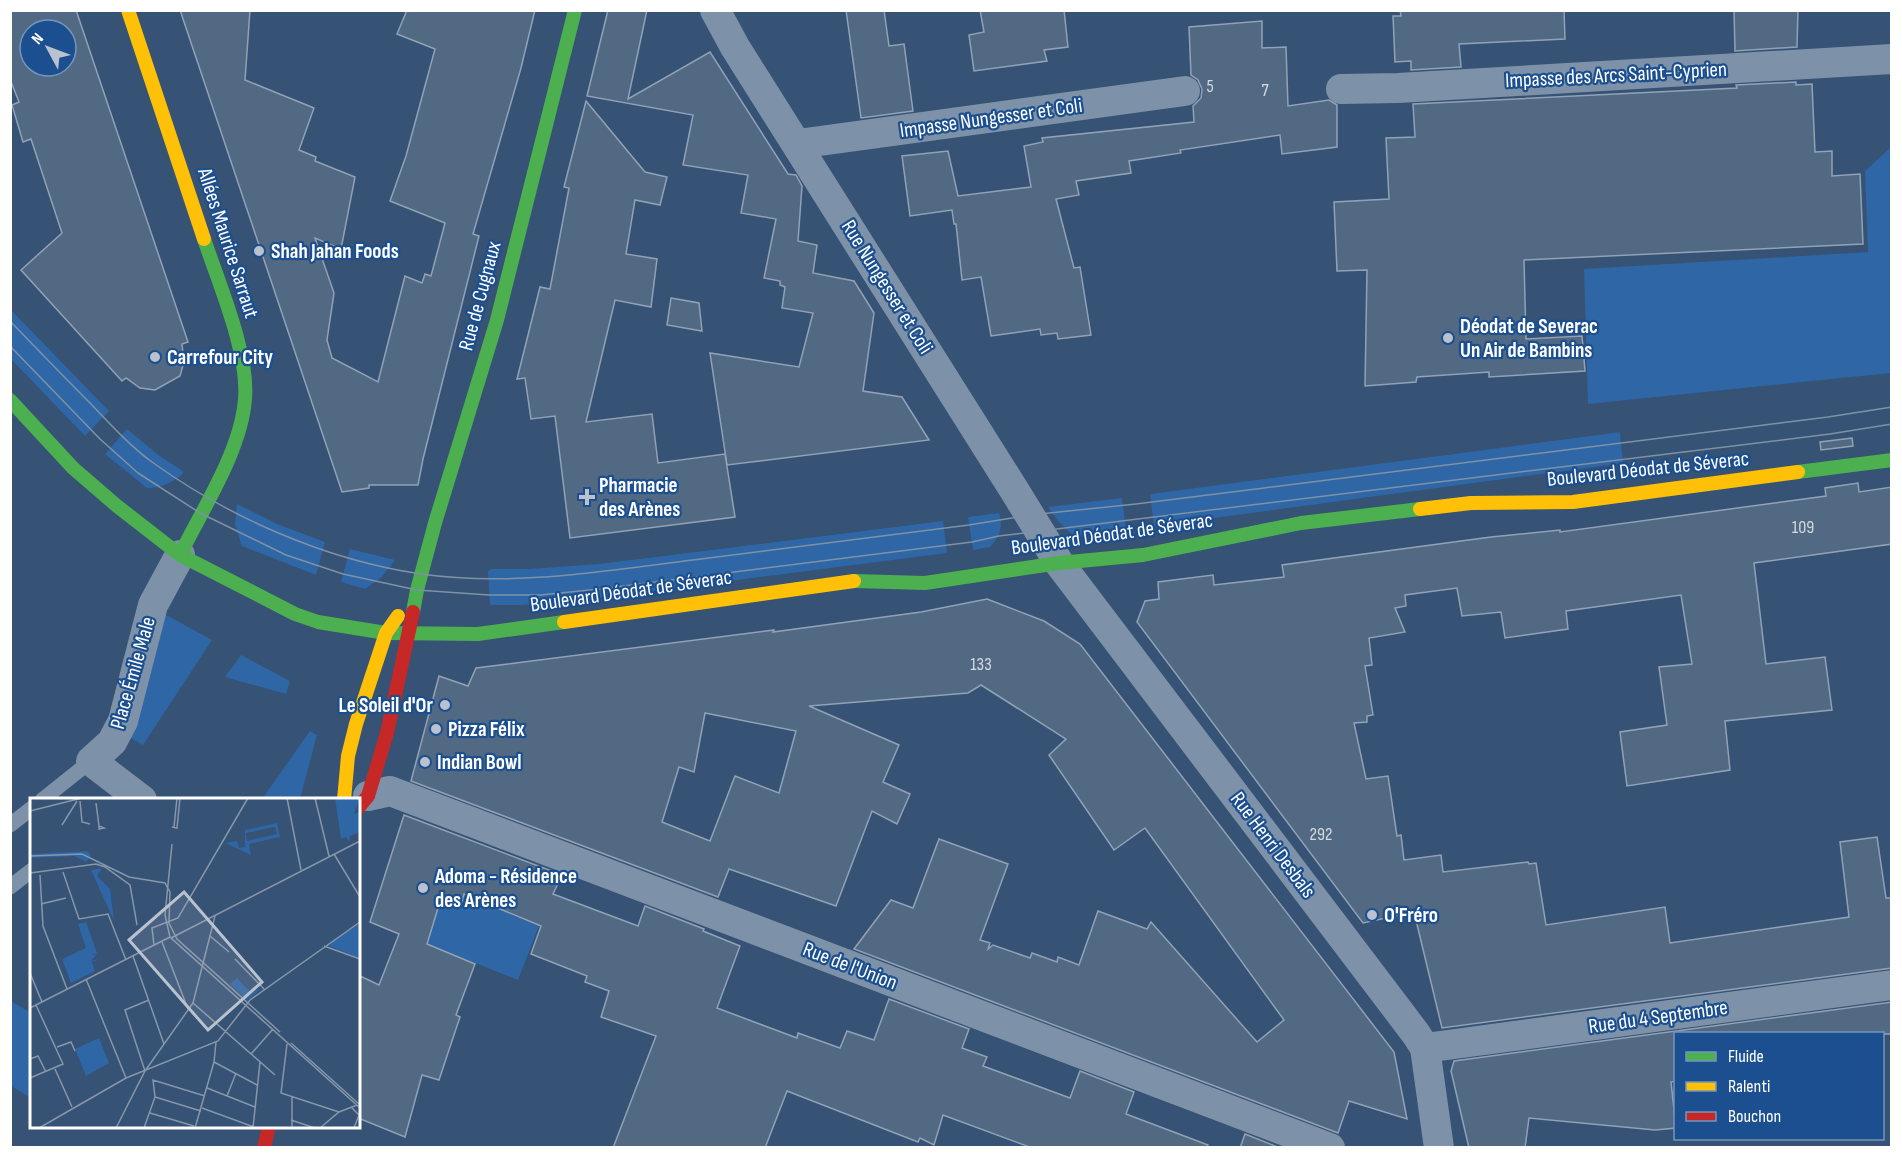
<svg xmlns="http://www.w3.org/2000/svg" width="1902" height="1158" viewBox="0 0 1902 1158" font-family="'Sofia Sans Condensed',sans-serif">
<rect width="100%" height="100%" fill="#365274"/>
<g fill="#2f66a5">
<polygon points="1891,147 1891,373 1588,404 1584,269 1868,252 1865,171"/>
<polygon points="10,309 109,411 85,436 11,359"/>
<path d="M127 429 157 454 184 472C175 482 161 488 147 488L105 454Z"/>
<polygon points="1620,432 1623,463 1154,526 1150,494"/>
<polygon points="1122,498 1126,530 1074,536 1059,522 1048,507"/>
<polygon points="237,504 277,524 325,542 316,575 242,546 235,525"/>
<path d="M999 513C1004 527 999 537 990 547L973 550 968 517Z"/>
<polygon points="943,521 947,553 581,600 524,605 490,605 488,571 491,569 529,569 599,564"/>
<polygon points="350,549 395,560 382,577 365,589 341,582"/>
<polygon points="159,611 212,640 143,745 127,736"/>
<polygon points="241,655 290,681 286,694 225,677"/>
<polygon points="310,731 317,735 300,799 262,799"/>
<polygon points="479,846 523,863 503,911 539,926 518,980 427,944 442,895 462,901"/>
<polygon points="11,1001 31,1013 31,1098 11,1086"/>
</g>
<g fill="#526984" stroke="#92a2b6" stroke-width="1.5" fill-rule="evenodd">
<path d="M10 10H76L188 342 182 344 184 362 180 376 155 390 140 388 126 378 122 381 21 270 62 233 31 139 23 142 12 105 19 102 10 79ZM30 30H66V66H30Z"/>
<polygon points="180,10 250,10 245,80 314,108 299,150 316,157 315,161 355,177 341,249 315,238 334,293 327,340 332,358 378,382 405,276 422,283 425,274 431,276 445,223 390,201 406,156 435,49 397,34 407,10 535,10 521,68 473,234 479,236 423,459 418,485 369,485 369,488 342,492"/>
<polygon points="608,10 647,10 628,99 710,52 788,174 796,175 802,186 798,241 817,245 813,273 854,281 874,313 863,391 902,397 929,440 727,465 710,353 799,367 813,313 782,308 785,287 780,285 780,281 764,278 776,219 741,213 748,175 683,165 693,115 587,96"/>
<polygon points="846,10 884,10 889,46 904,44 913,111 861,118"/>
<polygon points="980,10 1064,10 1068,47 1044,50 1047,61 974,71 969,35 984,32"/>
<polygon points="1400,10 1564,10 1565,39 1459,44 1461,67 1411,70 1411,61 1395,62 1393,16 1401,16"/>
<polygon points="1734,10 1798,10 1797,47 1735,51"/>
<polygon points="1262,21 1262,48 1286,47 1288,106 1329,100 1337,105 1337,147 1282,154 1280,135 1180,150 1181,153 1129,161 1131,173 1076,181 1079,195 1056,199 1074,268 1080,267 1091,335 1058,339 1057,333 1041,335 1040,329 991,336 981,277 962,280 956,224 954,224 952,210 910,216 902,156 948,151 958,196 1031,187 1024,146 1043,142 1042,138 1194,122 1193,106 1201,98 1202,89 1198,80 1191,75 1189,27"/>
<polygon points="1796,82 1796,85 1812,84 1815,152 1832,151 1832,176 1860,174 1863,244 1524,260 1526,339 1582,336 1585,371 1489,377 1489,372 1417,377 1416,382 1365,386 1367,270 1337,271 1334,202 1389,199 1386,138 1415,137 1413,104 1737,88 1736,85"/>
<polygon points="586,101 645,172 667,177 660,205 635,200 626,254 657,259 651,307 615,300 586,422 652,414 658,463 725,454 735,517 570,538 555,416 531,419 525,378 517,379 540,287 550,289 569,188 564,187"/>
<polygon points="671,298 699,303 702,331 667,325"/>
<polygon points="1852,438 1853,446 1821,450 1820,442"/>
<polygon points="1858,483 1859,492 1892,487 1892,544 1754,563 1766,664 1825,657 1832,710 1725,721 1730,770 1627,786 1620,732 1667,725 1659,667 1692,664 1681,595 1566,611 1568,629 1505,638 1501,612 1462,616 1457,588 1405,595 1406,606 1395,608 1405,632 1369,638 1372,665 1365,666 1373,715 1367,716 1367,722 1354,723 1366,779 1388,776 1397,836 1401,835 1404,860 1441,855 1443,872 1528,862 1529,864 1536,863 1546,925 1665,907 1670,943 1849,917 1840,842 1877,837 1886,898 1892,898 1892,968 1442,1028 1414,912 1363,923 1137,622 1145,601 1159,599 1158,582 1213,575 1214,585 1284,577 1282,565 1491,537 1560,530 1560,532 1826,496 1825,488"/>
<path d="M987 599 1044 621 1080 644 1394 1052 1407 1119 1349 1101 1338 1133 854 949 891 900 913 908 939 839 1008 864 980 940 990 943 988 949 993 945 1030 958 1032 953 1057 962 1058 957 1079 965 1098 911 1147 929 1151 922 1257 1042 1284 1020 1145 828 1114 850 1049 755 1066 739 981 685 968 693 809 706 899 745 883 782 910 794 897 824 872 811 836 906 729 869 718 897 411 781 439 676 468 686 476 668 774 630 773 632 921 612ZM705 713 796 731 779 793 735 776 710 841 662 822 679 767 694 772Z"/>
<polygon points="404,815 562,875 553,894 638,926 645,906 704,929 703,931 740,946 717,1008 797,1038 798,1033 840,1048 847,1031 874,1040 889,999 969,1029 962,1048 987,1057 983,1066 1070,1098 1080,1071 1134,1092 1126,1114 1208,1145 1207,1148 1032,1148 943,1115 934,1145 920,1138 918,1142 787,1091 765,1148 613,1148 656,1036 601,1017 609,991 585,982 587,976 531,954 541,926 464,894 462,901 442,895 427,944 475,964 456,1015 460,1017 439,1080 422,1075 405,1137 358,1118 358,975 379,985 399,934 370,922"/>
<polygon points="1892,1002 1892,1034 1676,1034 1676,1081 1671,1082 1676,1128 1655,1130 1529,1118 1525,1148 1469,1148 1451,1071 1454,1061"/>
<polygon points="1245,1134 1280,1148 1240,1148"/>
</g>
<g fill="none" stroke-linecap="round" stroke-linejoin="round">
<g stroke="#7d92a8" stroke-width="15">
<polyline points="42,800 91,761"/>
<polyline points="10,825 32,808"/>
<polyline points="10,887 32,870"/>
</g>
<g stroke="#7d92a8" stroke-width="30">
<polyline points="715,10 735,47 1016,493 1059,563 1416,1034 1425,1048 1439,1148"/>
<polyline points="1341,89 1398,88 1892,59"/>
<polyline points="798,144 1185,91"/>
<polyline points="368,796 390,791 1330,1148"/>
<polyline points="142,800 91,761 112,742 123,721 153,605 180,555"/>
<polyline points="1425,1048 1892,985"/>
</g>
<g stroke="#4caf50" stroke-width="14">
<polyline points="10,400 73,468 117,506 180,555 295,614 318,622 386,633 478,634 564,622"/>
<polyline points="1798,472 1892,460"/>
<path d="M180 555C203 508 241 451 245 399 249 353 219 284 204 239"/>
<polyline points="854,581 925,583 1059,563 1143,555 1301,523 1420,509"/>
<polyline points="413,612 417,590 435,523 497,320 575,10"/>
</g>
<g stroke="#ffc107" stroke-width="14">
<polyline points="128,10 204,239"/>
<polyline points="1420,509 1471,503 1573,502 1798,472"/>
<polyline points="564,622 854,581"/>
<polyline points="344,800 348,756 356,724 386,633 398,616"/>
</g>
<g stroke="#c62828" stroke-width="14">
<polyline points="358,808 368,796 387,733 413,612"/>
<polyline points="264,1148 269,1126"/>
</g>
<g stroke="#7e92a7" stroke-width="1.5">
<path d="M10 321C37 349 64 377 91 404 110 424 130 446 152 462 230 518 326 560 421 574 512 587 604 571 693 560 785 548 877 537 969 525L1030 515 1136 504 1828 417 1892 407"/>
<polyline points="10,346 100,439 138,473 200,513 286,555 343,574 417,590 489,595 540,595 600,589 972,542 999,536 1830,434 1892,424"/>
</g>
</g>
<g fill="#b9c2ce" stroke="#1b4f8f" stroke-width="2">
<circle cx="259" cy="251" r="6"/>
<circle cx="1448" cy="338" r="6"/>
<circle cx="155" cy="357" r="6"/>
<path d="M584 488h6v6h6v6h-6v6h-6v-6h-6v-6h6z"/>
<circle cx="445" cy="705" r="6"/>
<circle cx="436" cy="729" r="6"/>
<circle cx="425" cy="762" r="6"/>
<circle cx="423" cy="888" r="6"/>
<circle cx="1372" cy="915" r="6"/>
</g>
<g text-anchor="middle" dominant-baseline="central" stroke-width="4.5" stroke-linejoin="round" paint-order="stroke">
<g font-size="18" fill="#d4dae0">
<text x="1210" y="86">5</text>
<text x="1265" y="90">7</text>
<text x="1803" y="527">109</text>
<text x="981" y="664">133</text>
<text x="1321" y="834">292</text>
</g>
<g font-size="21" fill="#fff" stroke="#1b4f8f">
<text transform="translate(1616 75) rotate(-3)">Impasse des Arcs Saint-Cyprien</text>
<text transform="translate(991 118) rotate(-8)">Impasse Nungesser et Coli</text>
<text transform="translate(228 243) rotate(72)">Allées Maurice Sarraut</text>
<text transform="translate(887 287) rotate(58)">Rue Nungesser et Coli</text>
<text transform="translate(480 296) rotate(-75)">Rue de Cugnaux</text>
<text transform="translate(1648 469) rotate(-6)">Boulevard Déodat de Séverac</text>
<text transform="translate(1112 534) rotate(-8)">Boulevard Déodat de Séverac</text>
<text transform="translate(631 591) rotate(-8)">Boulevard Déodat de Séverac</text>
<text transform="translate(133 673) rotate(-74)">Place Émile Male</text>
<text transform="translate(1273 845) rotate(53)">Rue Henri Desbals</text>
<text transform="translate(850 966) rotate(21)">Rue de l'Union</text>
<text transform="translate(1658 1017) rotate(-8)">Rue du 4 Septembre</text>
</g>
<g font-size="21" font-weight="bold" fill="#fff" stroke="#1b4f8f" text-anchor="start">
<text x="271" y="251">Shah Jahan Foods</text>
<text x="1460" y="326">Déodat de Severac<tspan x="1460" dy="24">Un Air de Bambins</tspan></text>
<text x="167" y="357">Carrefour City</text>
<text x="599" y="485">Pharmacie<tspan x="599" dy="24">des Arènes</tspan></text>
<text x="433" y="705" text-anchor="end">Le Soleil d'Or</text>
<text x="448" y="729">Pizza Félix</text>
<text x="437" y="762">Indian Bowl</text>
<text x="435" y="876">Adoma - Résidence<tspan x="435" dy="24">des Arènes</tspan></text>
<text x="1384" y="915">O'Fréro</text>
</g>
</g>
<g transform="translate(30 798)">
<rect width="330" height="330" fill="#365274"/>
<path d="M305 0H330L324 16 330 14V34L320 38 319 44 316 39 311 41ZM247 25 250 39 219 46 221 57 195 45 207 43 209 50 215 49V32ZM245 29 247 36 217 43 216 35ZM58 53 61 58 56 64 44 58 0 60V56ZM72 70 67 78 80 91 84 123 61 72ZM56 124 67 155 59 158 67 156 61 163 69 161 62 164 65 173 41 185 32 161 56 150 48 126ZM330 125V160L297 147ZM207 180 219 193 231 191 217 202 200 186ZM69 240 79 265 56 278 45 251Z" fill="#2f66a5" fill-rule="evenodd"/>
<path fill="none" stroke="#8697ac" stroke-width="1.5" d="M257 0 271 72M285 0 299 58M50 3 52 24 60 26M66 5 69 28 74 30 69 31V28M0 13 52 0M32 27 47 3M142 29 147 30 150 0M144 29 147 0M142 46 135 117 140 139 330 310M304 56 330 99M0 58 52 56 99 79 135 85 140 94 139 125 147 141 250 234M33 74 49 121 78 116 96 162M0 75 66 66 75 69 100 87 107 127M10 77 13 128 37 191M11 106 36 100M180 138 199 154M141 140 330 43M132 144 158 211M124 147 122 130 148 120 218 0M294 148 330 161M103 158 134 246M205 161 234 191M0 175 12 204M56 181 96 280M163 205 245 277M0 210 140 139M261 245 330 307M257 246 251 295 309 314M27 249 41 244 45 253M221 256 243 231M0 261 8 258 16 274M184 264 227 287M25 271 42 309M115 273 95 212 119 202M0 280 33 266 6 207M177 290 225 309M197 298 206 275M125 299 171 313M262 299V330M172 310 224 329M322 310 329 317 324 330M120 315 164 328M261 322 285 330M9 330 96 280 188 243 220 202 330 124M86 330 115 273 163 205 185 118M114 330 125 299 123 282 175 298M165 330 184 264 186 244M223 330 230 264M290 330 309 314 327 307"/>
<path fill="#b9c2ce" fill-opacity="0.15" stroke="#b9c2ce" stroke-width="3" d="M154 94 232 184 178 232 99 142Z"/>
<rect width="330" height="330" fill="none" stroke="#fff" stroke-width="3"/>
</g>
<rect width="1902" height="1158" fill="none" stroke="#ffffff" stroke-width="24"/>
<rect x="1674" y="1032" width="210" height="108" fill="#1b4f8f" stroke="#7695bc" stroke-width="1.5"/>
<rect x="1686" y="1052" width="30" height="9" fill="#4caf50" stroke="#7695bc" stroke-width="1.5"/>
<text x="1728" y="1062" font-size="18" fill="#ffffff">Fluide</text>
<rect x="1686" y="1082" width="30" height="9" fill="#ffc107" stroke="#7695bc" stroke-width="1.5"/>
<text x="1728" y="1092" font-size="18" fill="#ffffff">Ralenti</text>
<rect x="1686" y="1112" width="30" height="9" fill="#c62828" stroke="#7695bc" stroke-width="1.5"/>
<text x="1728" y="1122" font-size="18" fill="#ffffff">Bouchon</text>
<g transform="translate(48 48) rotate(311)"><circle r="28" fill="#1b4f8f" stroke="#7695bc" stroke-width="1.5"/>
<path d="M0-4.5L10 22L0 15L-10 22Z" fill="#b9c2ce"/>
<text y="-9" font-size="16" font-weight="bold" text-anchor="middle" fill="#ffffff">N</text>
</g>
</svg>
